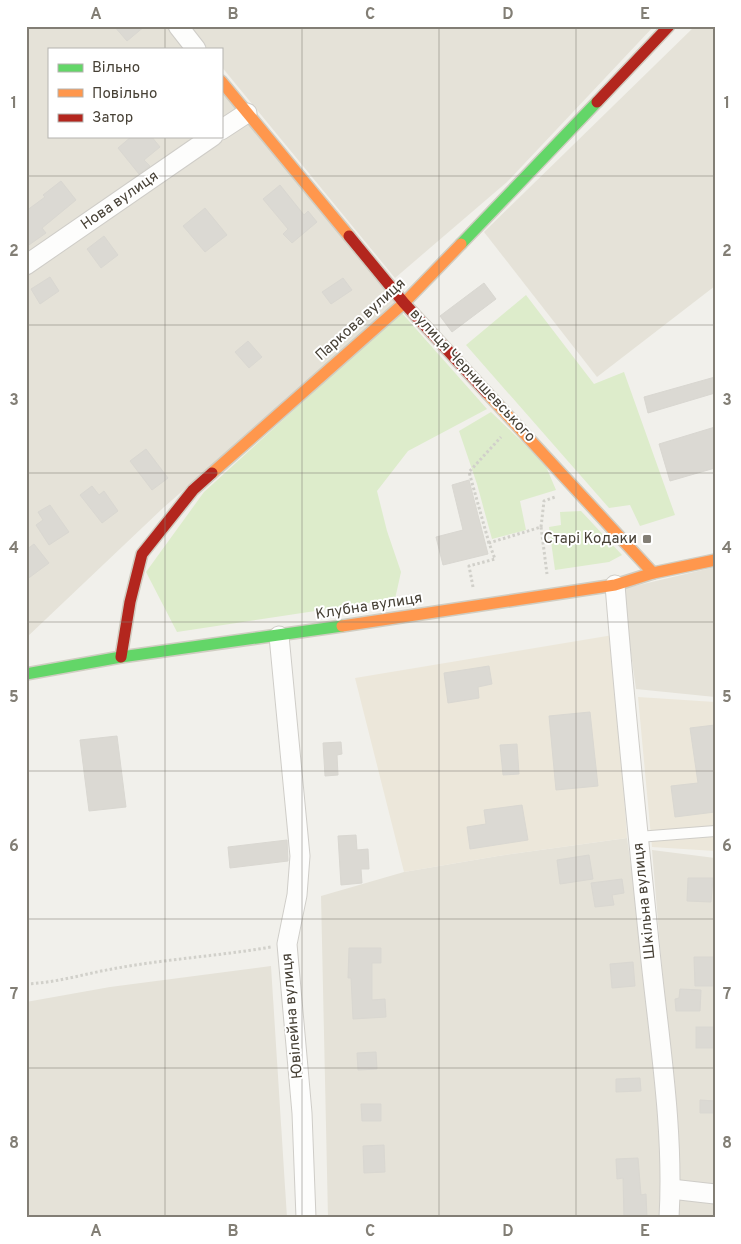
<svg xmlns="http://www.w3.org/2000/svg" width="741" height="1244" viewBox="0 0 741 1244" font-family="Overpass,sans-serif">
<rect width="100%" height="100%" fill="#f1f0eb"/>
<g fill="#e5e2d8">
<polygon points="26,26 172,26 191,49 49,49 49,136 221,136 221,87 397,303 163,508 26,638"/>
<polygon points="189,26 654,26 507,182 395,278 221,66 221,49 207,49"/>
<polygon points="695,26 715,26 715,286 597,377 484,232"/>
<polygon points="715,567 715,697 636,689 622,589"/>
<polygon points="627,838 646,971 666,1180 665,1218 328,1218 321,896 404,872 498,856"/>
<polygon points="652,850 715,858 715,1218 676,1218 679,1173"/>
<polygon points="271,966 287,1218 26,1218 26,1002 110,987"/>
</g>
<g fill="#ece7da">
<polygon points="613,635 627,838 498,856 404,872 355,678"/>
<polygon points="638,697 715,702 715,851 652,847"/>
</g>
<g fill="#ddeccb">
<polygon points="526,295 594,384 624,372 675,515 640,526 630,505 609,508 466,345"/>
<polygon points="401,312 487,409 408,451 377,491 387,531 401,572 395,599 177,632 146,572 204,492"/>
<polygon points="491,412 545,464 556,490 520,501 526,530 492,539 477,484 459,431"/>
<polygon points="581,511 622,555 609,562 555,570 549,527 561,525 560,512"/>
</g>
<g fill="#dbd9d3" stroke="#d9d7d1">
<polygon points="114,26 145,26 127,41"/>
<polygon points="132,136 151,136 160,147 144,160 150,166 139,174 118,148"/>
<polygon points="61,181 76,200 42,228 46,233 26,247 26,211 45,197 43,195"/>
<polygon points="280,185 304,215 308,211 317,222 292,243 283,234 288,229 263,199"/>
<polygon points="205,208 227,235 205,252 183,226"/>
<polygon points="104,236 118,255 101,268 87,249"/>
<polygon points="50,277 59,291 40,304 31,289"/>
<polygon points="343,278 352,290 331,304 322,292"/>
<polygon points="484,283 496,299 452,332 440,316"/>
<polygon points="248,341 262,357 249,368 235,352"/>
<polygon points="715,377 715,393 648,413 644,397"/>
<polygon points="715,427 715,468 670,481 659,444"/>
<polygon points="146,449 168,478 152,490 130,461"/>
<polygon points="469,480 488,554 443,565 436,537 463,530 452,485"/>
<polygon points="92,486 99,495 104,491 118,511 102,523 80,495"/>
<polygon points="50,505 69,532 49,545 36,525 43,520 38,512"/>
<polygon points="34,544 49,563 26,580 26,550"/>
<polygon points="489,666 492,684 478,687 479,698 448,703 444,673"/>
<polygon points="590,712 598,786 556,790 549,716"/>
<polygon points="715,725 715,812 675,817 671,786 698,783 690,728"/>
<polygon points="117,736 126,807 89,811 80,740"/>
<polygon points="341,742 342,754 337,755 338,775 325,776 323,743"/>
<polygon points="517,744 519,774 503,775 500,745"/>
<polygon points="522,805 528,840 470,849 467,827 486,824 484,810"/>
<polygon points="356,835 357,850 368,849 369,869 361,869 362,883 341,885 338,836"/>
<polygon points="287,840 288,861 230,868 228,847"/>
<polygon points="589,855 593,879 560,884 557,860"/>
<polygon points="688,878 713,878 711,902 687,901"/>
<polygon points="622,879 624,893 612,895 614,905 595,907 591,883"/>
<polygon points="349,948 381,948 381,963 372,963 372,1000 385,999 386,1017 353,1019 351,978 348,978"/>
<polygon points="694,957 715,957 715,986 695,986"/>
<polygon points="633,962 635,986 612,988 610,964"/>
<polygon points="680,989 701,990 700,1011 676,1011 675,999 679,998"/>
<rect x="696" y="1027" width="19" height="21"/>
<polygon points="376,1052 377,1069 358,1070 357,1053"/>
<polygon points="640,1078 641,1091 616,1092 616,1079"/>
<polygon points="700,1100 715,1101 715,1113 700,1113"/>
<polygon points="361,1104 381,1104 381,1121 362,1121"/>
<polygon points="384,1145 385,1172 364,1173 363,1146"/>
<polygon points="638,1158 641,1195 646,1194 647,1218 624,1218 623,1178 617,1179 616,1159"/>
</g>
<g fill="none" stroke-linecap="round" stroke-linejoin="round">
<g stroke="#cfcdc8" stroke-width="12">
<polyline id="lane" points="638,837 715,831"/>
</g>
<g stroke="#cfcdc8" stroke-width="21">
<g id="street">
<polyline points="178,26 196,49"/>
<polyline points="221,130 247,113"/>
<polyline points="26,265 213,136"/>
<path d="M615 585C625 710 638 836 651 961 660 1046 674 1132 669 1218"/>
<polyline points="279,636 300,856 297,895 287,944 302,1113 306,1218"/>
<polyline points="671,1189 715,1194"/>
</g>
</g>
<g stroke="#d0cdc2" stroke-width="14">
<g id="fast">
<polyline points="461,244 597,102"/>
<polyline points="26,674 121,657 342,626"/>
</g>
</g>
<g stroke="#d0cdc2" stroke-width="14">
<g id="slow">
<polyline points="221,81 349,236"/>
<polyline points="487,393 653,573"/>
<polyline points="212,473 404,303 461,244"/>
<polyline points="342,626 615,585 653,573 715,560"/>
</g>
</g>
<g stroke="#d0cdc2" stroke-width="14">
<g id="jam">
<polyline points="597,102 669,26"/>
<polyline points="349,236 404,303 487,393"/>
<polyline points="121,657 130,602 142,554 193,490 212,473"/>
</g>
</g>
<g stroke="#d1d0ca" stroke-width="3" stroke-dasharray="2.5 2.5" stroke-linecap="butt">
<polyline points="541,527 544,501 555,497"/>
<polyline points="489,543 469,472 501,437"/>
<polyline points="473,587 469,566 495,559 489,543 541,527 547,574"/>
<path d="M26 984C55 983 84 974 112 969 165 959 219 956 271 947"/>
</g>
<use href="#lane" stroke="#fdfdfc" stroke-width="10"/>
<use href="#street" stroke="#fdfdfc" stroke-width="19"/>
<use href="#fast" stroke="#63d668" stroke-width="11"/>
<use href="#slow" stroke="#ff974d" stroke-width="11"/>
<use href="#jam" stroke="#b3261e" stroke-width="11"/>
</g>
<path fill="none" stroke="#827e75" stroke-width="1" stroke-opacity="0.55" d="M165 26V49M302 26V1218M439 26V1218M576 26V1218M165 136V1218M26 176H715M26 325H715M26 473H715M26 622H715M26 771H715M26 919H715M26 1068H715"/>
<rect fill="#827e75" stroke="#fff" stroke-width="2" x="642" y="534" width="10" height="10" rx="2.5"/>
<g text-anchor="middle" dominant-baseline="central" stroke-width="4" stroke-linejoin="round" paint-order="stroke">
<g font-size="15" fill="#474136" stroke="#fff">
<text transform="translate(120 201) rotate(-35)">Нова вулиця</text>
<text transform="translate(361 320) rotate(-42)">Паркова вулиця</text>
<text transform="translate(472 376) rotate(47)">вулиця Чернишевського</text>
<text transform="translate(369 607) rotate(-9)">Клубна вулиця</text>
<text transform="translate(645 901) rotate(-96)">Шкільна вулиця</text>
<text transform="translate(293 1016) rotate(-95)">Ювілейна вулиця</text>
</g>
<g font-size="15" fill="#474136" stroke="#fff" text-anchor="end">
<text x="637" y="539">Старі Кодаки</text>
</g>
</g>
<rect width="741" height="1244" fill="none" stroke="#ffffff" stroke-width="55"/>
<rect x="48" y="48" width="175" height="90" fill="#ffffff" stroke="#b5b3af"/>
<rect x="58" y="64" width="25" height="8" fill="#63d668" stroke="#b5b3af"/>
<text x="92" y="72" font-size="15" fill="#474136">Вільно</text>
<rect x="58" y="89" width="25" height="8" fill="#ff974d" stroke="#b5b3af"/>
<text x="92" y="98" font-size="15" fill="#474136">Повільно</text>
<rect x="58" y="114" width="25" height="8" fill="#b3261e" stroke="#b5b3af"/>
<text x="92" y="122" font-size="15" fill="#474136">Затор</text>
<rect x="28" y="28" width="686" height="1188" fill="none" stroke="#827e75" stroke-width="2"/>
<g font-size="16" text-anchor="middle" font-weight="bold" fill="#827e75">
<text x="96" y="19">A</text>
<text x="233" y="19">B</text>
<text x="370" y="19">C</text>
<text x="508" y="19">D</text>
<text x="645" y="19">E</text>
<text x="14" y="108">1</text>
<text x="727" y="108">1</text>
<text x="14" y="256">2</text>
<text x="727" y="256">2</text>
<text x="14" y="405">3</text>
<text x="727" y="405">3</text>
<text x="14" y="553">4</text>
<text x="727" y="553">4</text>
<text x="14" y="702">5</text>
<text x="727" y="702">5</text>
<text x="14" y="851">6</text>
<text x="727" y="851">6</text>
<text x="14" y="999">7</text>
<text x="727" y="999">7</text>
<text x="14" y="1148">8</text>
<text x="727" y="1148">8</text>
<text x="96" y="1236">A</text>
<text x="233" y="1236">B</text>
<text x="370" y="1236">C</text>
<text x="508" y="1236">D</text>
<text x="645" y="1236">E</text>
</g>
</svg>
